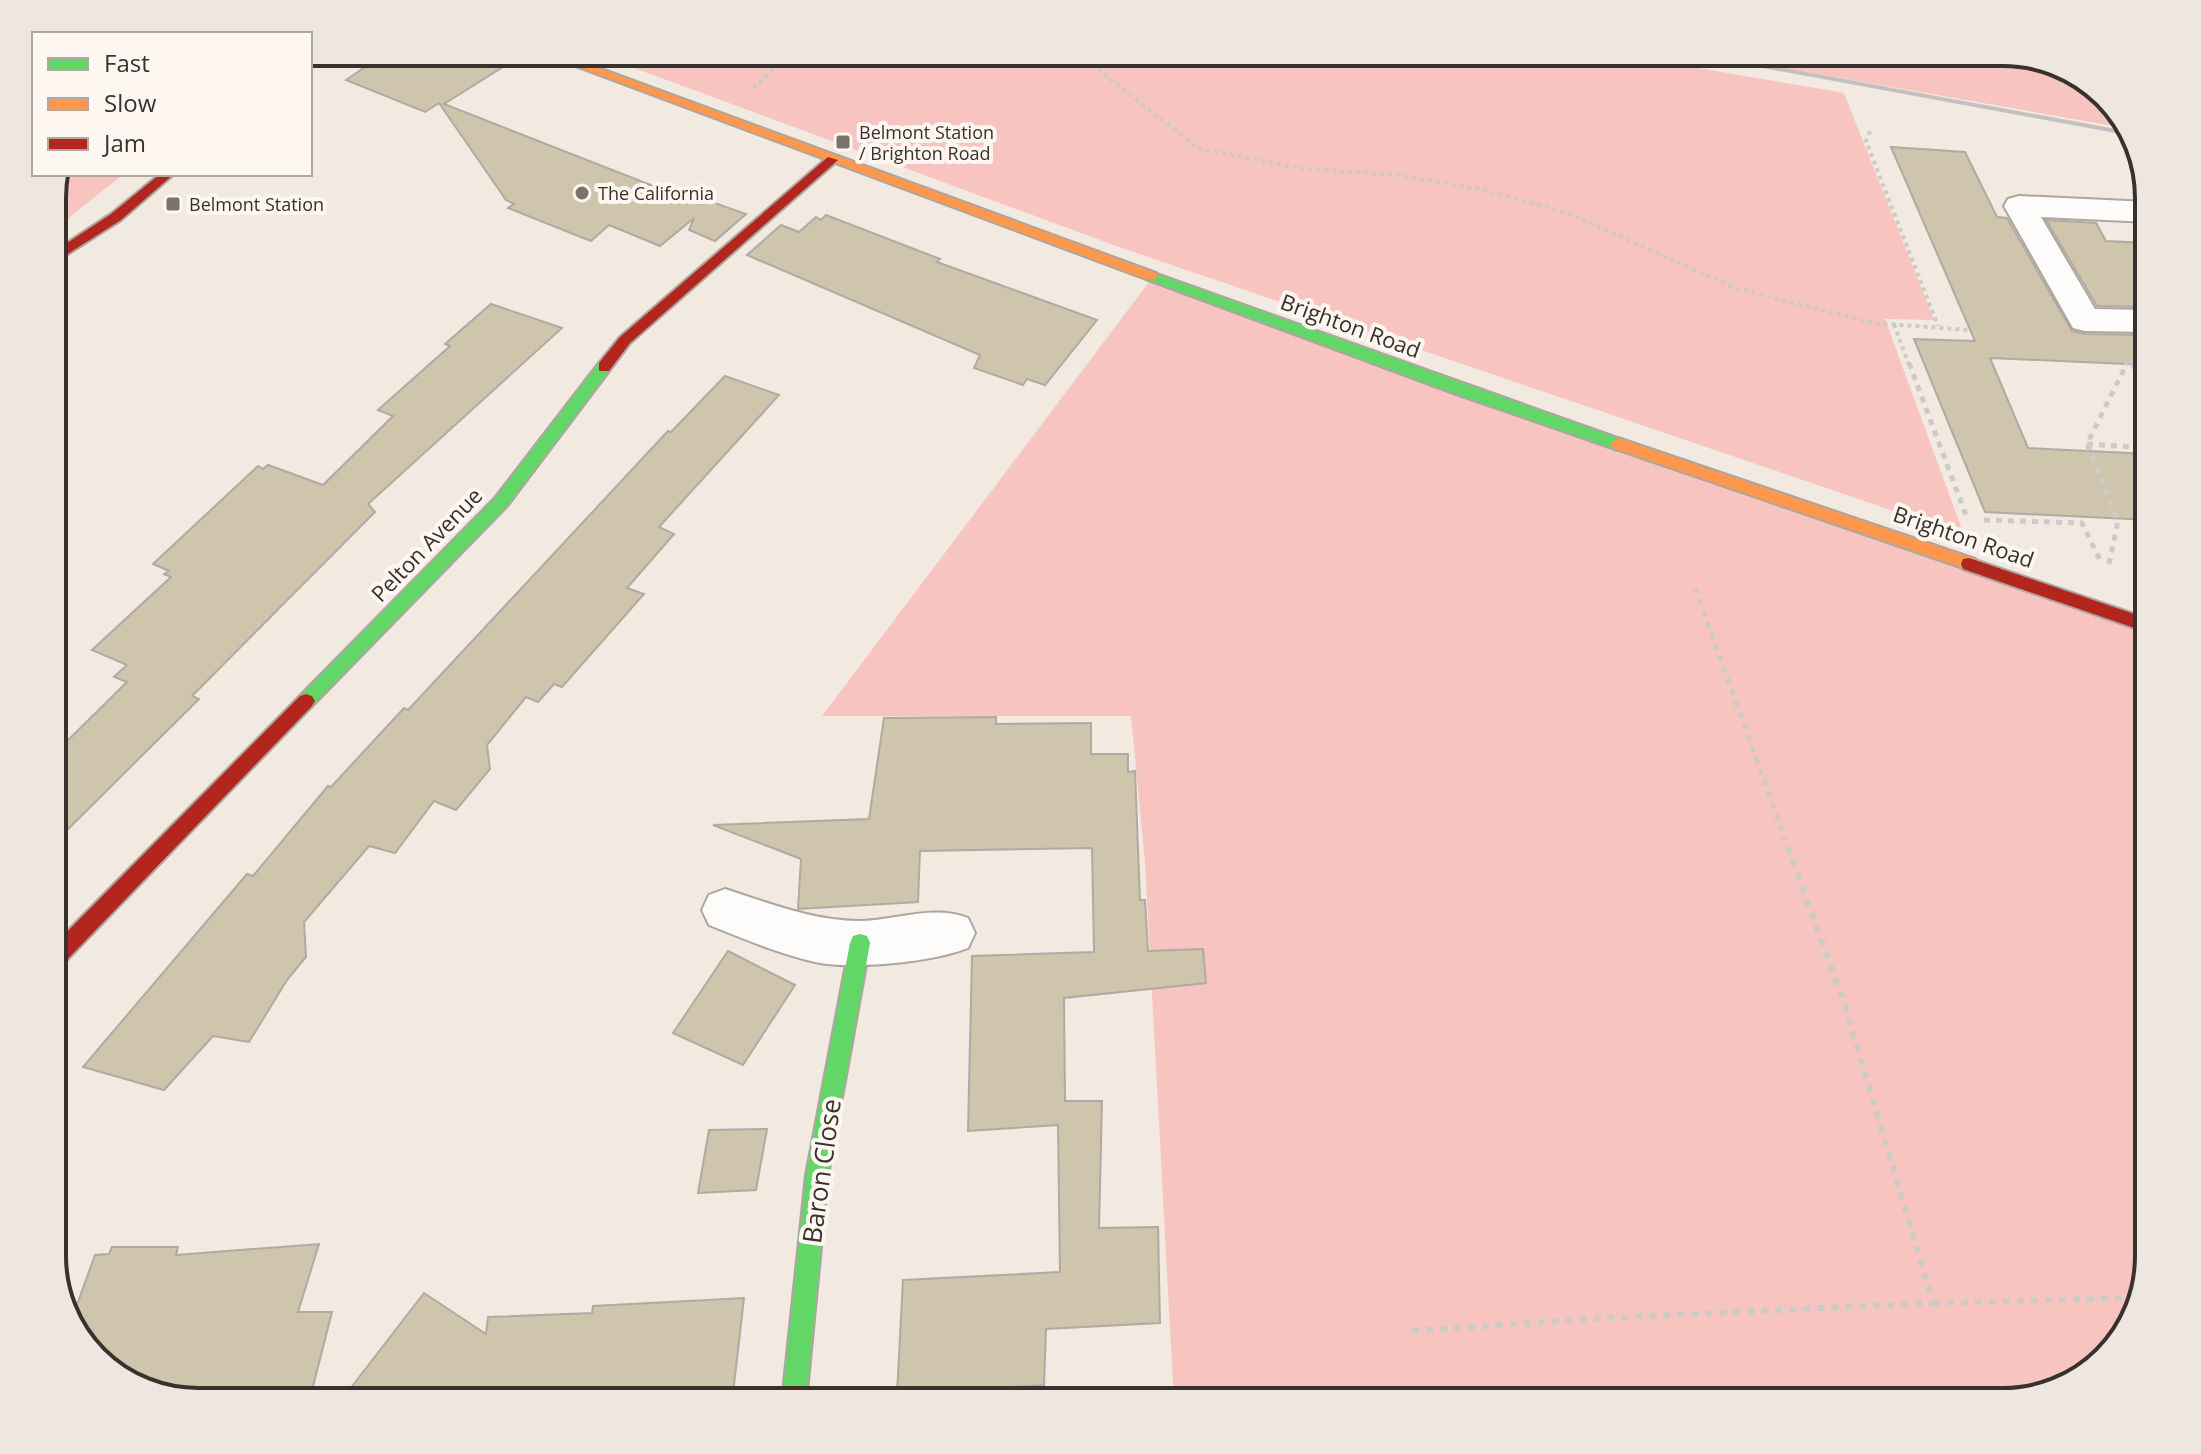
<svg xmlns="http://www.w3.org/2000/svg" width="2201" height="1454" viewBox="0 0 2201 1454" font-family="'Open Sans',sans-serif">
<rect width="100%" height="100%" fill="#f2e9e0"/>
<g fill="#f8c4c0">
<polygon points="591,52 1606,52 1844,93 1934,320 1885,319 1964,535 1119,247"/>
<polygon points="1692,52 2003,52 2084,76 2131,129"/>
<polygon points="59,174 124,174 52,231 52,189"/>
<polygon points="1152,278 2149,626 2149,1256 2125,1337 2075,1383 2003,1402 1174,1402 1145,863 1131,716 822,716"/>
</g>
<g fill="#cfc4ac" stroke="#b0aaa3" stroke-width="2">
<polygon points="387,52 527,52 444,104 699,204 701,198 746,214 715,241 689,230 694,218 660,246 609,225 591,241 508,208 514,204 506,200 439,103 425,112 346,80"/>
<polygon points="1891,147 1965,152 1997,217 2007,218 2072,331 2085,334 2149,335 2149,365 1990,358 2028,448 2149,454 2149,520 1985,512 1914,339 1975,341"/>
<polygon points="826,215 940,259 937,262 1097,320 1045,385 1027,379 1023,385 974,368 980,355 747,255 781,225 799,232 816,217 821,220"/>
<polygon points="2046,220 2096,223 2106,241 2149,243 2149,307 2097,306"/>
<polygon points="491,304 562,328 368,504 375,512 192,696 199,699 52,845 52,756 127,682 114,677 127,665 92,650 171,577 164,574 169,571 153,564 258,466 263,469 268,465 323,485 393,416 378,410 450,346 445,344"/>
<polygon points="725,376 779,395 659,527 674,534 627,588 644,594 562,687 554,684 538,702 526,697 487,745 490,769 456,810 434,801 395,853 369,846 304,922 306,957 287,980 249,1042 213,1036 164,1090 83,1067 247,874 253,876 328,786 331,787 404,708 408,710 668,431 671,432"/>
<polygon points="996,717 996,724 1091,723 1091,754 1128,754 1128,772 1135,771 1140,900 1145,900 1148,951 1203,949 1206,983 1064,998 1065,1101 1102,1101 1099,1228 1158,1227 1160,1323 1046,1329 1044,1385 897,1394 903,1280 1060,1272 1058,1125 968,1131 972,956 1094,952 1092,848 920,851 918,902 798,909 801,859 713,825 869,819 884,718"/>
<polygon points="728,951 795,985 743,1065 673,1033"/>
<polygon points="767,1129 756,1190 698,1193 709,1130"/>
<polygon points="319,1244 298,1312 332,1312 309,1402 198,1402 117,1378 72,1329 70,1324 95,1255 109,1254 112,1247 178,1247 176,1255"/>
<polygon points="424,1293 486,1334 488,1317 592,1313 593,1306 744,1298 732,1402 340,1402"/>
</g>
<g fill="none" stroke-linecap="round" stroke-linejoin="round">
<g stroke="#ada6a0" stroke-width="4">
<g id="street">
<polygon points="2019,196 2149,202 2149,222 2041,217 2095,309 2149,310 2149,332 2085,331 2073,328 2004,206 2008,199"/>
<path d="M725 889C769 903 811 920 858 921 894 921 934 904 968 918L975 933 968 948C933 962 852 970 815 962 779 954 742 938 709 925L702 910 709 895Z"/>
</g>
</g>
<g stroke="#ada6a0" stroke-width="4">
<g id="fast">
<polygon points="1151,272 1623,440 1626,444 1618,450 1456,394 1146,279 1146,273"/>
<polygon points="604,362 611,367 609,371 507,506 312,706 300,706 297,701 300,696 495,498 599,363"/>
<polygon points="860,934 867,936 870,943 828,1175 806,1402 782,1402 806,1175 850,943 853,936"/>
</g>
</g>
<g stroke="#ada6a0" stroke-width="4">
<g id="slow">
<polygon points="320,52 334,52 310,68 310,59"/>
<polygon points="538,52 555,52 1156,273 1158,276 1156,279 1146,279"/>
<polygon points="1618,438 1975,559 1977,564 1969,570 1613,448 1610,444"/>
</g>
</g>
<g stroke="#ada6a0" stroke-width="4">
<g id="jam">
<polygon points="828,157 838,160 630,343 609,371 599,371 599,363 620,337"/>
<polygon points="160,174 174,174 121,220 52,264 52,253 111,214"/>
<polygon points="1969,558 2149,619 2149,633 1963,569 1961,564 1963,559"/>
<polygon points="306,694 312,696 315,701 312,706 59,968 52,970 52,947 300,696"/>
</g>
</g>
<g stroke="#cecbc7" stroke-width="4" stroke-dasharray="4 4" stroke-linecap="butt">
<polyline points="1071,52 1087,61 1198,148 1299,168 1397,175 1479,189 1565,212 1735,288 1873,323 1970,330"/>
<polyline points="753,88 794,52"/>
<polyline points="1870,131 1866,141 1938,326"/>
<polyline points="1894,324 1909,365"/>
<polyline points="2130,360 2133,365"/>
<polyline points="2126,365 2129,359"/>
</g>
<g stroke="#cecbc7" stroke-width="5" stroke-dasharray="6 6" stroke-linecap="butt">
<polyline points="1909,363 1967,518"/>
<polyline points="2132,363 2149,396"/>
<polyline points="2087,444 2149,448"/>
<polyline points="1984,520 2082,523 2101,562"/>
<polyline points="2109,564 2118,521 2087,444 2127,363"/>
<polyline points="1695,588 1785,839"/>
</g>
<g stroke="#cecbc7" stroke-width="6" stroke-dasharray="7 7" stroke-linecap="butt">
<polyline points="1933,1303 2136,1298"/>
<polyline points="1412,1331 1603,1318 1933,1303 1846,1009 1784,837"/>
</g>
<use href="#street" fill="#fdfcfa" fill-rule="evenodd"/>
<use href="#fast" fill="#63d668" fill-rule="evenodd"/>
<use href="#slow" fill="#ff974d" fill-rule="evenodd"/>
<use href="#jam" fill="#b3261e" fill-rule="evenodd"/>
<polyline stroke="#c3c1bf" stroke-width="4" points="1687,52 2132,134"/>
</g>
<g fill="#7a726b" stroke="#fef7f1" stroke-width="3">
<rect x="835" y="134" width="16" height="16" rx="4"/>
<circle cx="582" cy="193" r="8"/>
<rect x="165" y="196" width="16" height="16" rx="4"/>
</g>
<g text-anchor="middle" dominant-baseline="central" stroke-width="8" stroke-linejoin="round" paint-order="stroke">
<g font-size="18" fill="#39322c" stroke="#fef7f1" text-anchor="start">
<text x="859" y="132">Belmont Station<tspan x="859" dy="21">/ Brighton Road</tspan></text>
<text x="598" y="193">The California</text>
<text x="189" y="204">Belmont Station</text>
</g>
<g font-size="22" fill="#39322c" stroke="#fef7f1">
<text transform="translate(1351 325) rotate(20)">Brighton Road</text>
<text transform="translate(1964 536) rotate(19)">Brighton Road</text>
<text transform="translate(426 544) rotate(-46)">Pelton Avenue</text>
</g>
<g font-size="26" fill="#39322c" stroke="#fef7f1">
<text transform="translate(821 1171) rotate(-82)">Baron Close</text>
</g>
</g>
<path d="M0 0H2201V1454H0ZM198 66H2003A132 132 0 0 1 2135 198V1256A132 132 0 0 1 2003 1388H198A132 132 0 0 1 66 1256V198A132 132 0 0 1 198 66Z" fill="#eee7e1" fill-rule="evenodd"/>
<path fill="none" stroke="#39322c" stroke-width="4" d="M198 66H2003A132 132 0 0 1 2135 198V1256A132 132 0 0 1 2003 1388H198A132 132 0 0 1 66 1256V198A132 132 0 0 1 198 66Z"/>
<rect x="32" y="32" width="280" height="144" fill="#fef7f1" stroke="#afa8a2" stroke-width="2"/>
<rect x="48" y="58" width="40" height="12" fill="#63d668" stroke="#afa8a2" stroke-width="2"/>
<text x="104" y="72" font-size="24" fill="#39322c">Fast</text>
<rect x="48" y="98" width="40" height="12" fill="#ff974d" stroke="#afa8a2" stroke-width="2"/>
<text x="104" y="112" font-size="24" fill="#39322c">Slow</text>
<rect x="48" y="138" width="40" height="12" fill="#b3261e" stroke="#afa8a2" stroke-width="2"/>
<text x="104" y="152" font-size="24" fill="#39322c">Jam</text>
</svg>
